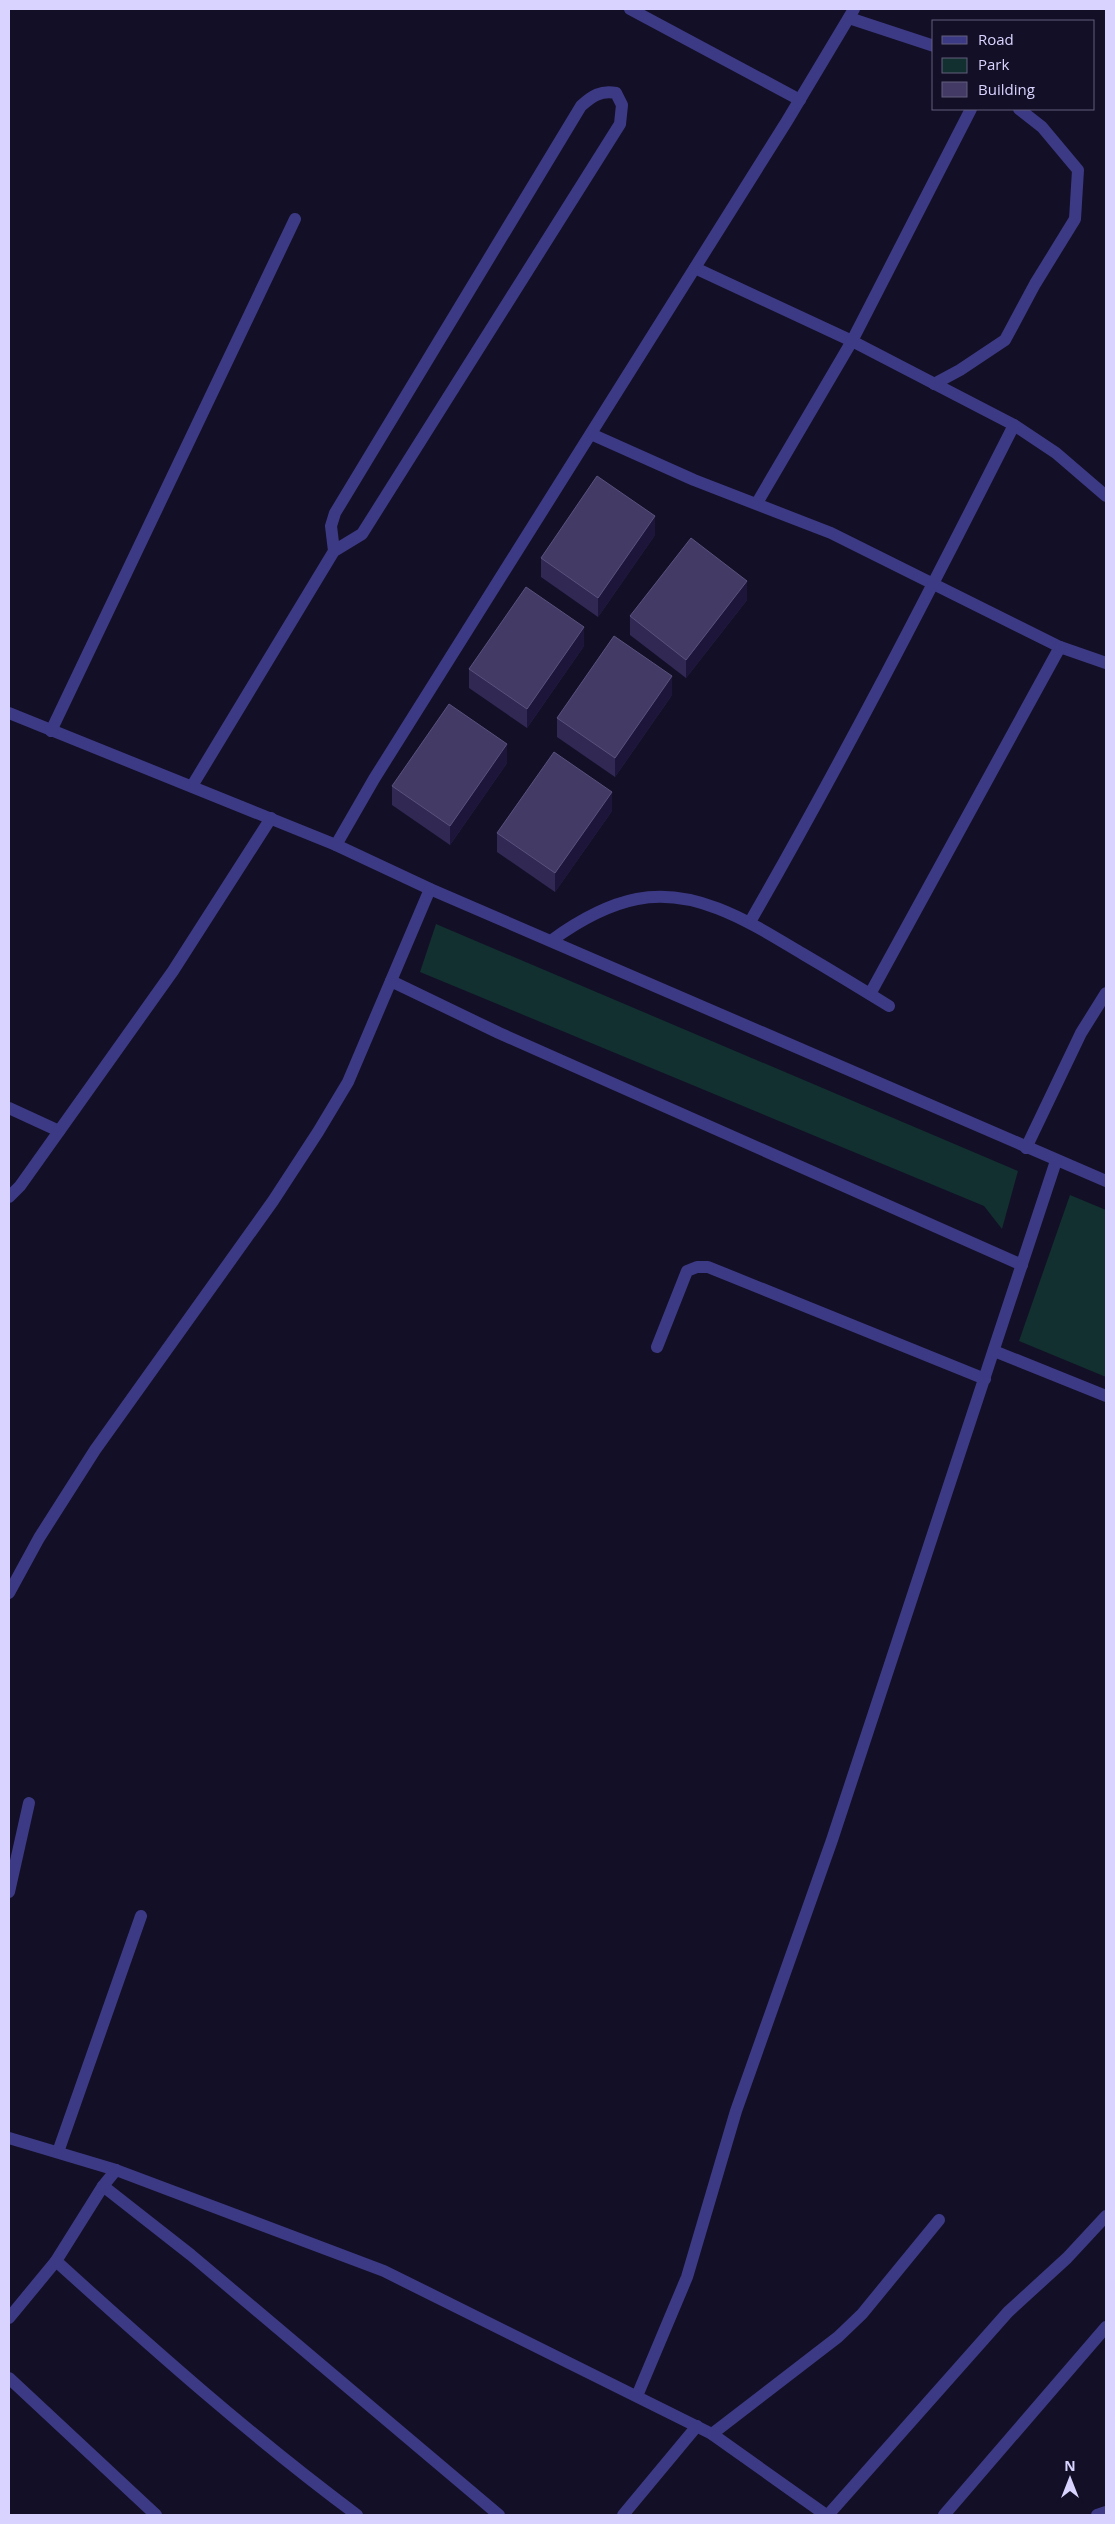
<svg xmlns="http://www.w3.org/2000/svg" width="1115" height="2524" viewBox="0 0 1115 2524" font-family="'Open Sans',sans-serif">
<rect width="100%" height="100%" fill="#130f26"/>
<g fill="#12302f">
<polygon points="436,924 1018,1171 1002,1229 984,1206 420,972"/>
<polygon points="1070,1195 1106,1210 1106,1377 1019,1341"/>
</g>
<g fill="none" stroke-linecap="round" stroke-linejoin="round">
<g stroke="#3d3a85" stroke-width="12">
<polyline points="630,9 800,100"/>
<polyline points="849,18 934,46"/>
<polyline points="695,268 852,341 1014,425 1056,453 1106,496"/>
<polyline points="934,384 960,370 1005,340 1035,284 1075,219 1078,170 1042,127 1019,109"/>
<polyline points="591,434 694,480 831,533 1060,647 1106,663"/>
<polyline points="757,503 852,341 971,109"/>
<polyline points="9,713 336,845 430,889 1106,1181"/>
<polyline points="51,731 295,219"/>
<path d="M192 786 334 551 362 534 620 124 622 105 616 93C601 90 592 96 581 106L335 513 331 526 334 551"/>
<polyline points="336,845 374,779 787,121 854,9"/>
<path d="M750 922C843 760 929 593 1014 425"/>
<path d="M552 940C577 922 606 905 637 899 698 887 754 925 803 954 832 971 860 988 889 1006"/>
<polyline points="391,981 499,1033 1022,1265"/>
<polyline points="870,994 1060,647"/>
<polyline points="9,1108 59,1131"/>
<polyline points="1026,1148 1081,1033 1106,993"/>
<polyline points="9,1197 20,1186 173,971 271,818"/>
<polyline points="657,1347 687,1271 697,1267 708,1267 985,1379"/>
<polyline points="994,1351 1106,1396"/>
<polyline points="9,1593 39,1538 95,1450 273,1201 318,1132 348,1082 430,889"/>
<polyline points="9,1892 29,1803"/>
<polyline points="9,2138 116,2170 384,2271 712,2434 826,2515"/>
<polyline points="58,2152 141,1916"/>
<path d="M116 2170 103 2186 56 2261C153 2349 252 2437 357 2515"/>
<polyline points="103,2186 191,2255 499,2515"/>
<polyline points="9,2318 56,2261"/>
<polyline points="9,2378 156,2515"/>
<polyline points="637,2396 687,2277 736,2111 832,1840 1056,1161"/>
<polyline points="712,2434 838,2337 862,2314 939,2220"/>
<polyline points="623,2515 697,2426"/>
<polyline points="828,2515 1008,2312 1067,2258 1106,2216"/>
<polyline points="944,2515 1106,2327"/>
<polyline points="1097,2515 1106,2512"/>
</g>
</g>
<g fill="#312854">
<polygon points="655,535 598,617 541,577 541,558"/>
<polygon points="747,600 686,678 630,635 630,616"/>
<polygon points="584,646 527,728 469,688 469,669"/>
<polygon points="672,695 615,777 557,737 557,718"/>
<polygon points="507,763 450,845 392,805 392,786"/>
<polygon points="612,811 555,892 497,852 497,833"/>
</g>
<g fill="#1d163a">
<polygon points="655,516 655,535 598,617 598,598"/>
<polygon points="747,581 747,600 686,678 686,660"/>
<polygon points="584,627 584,646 527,728 527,709"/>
<polygon points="672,676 672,695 615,777 615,758"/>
<polygon points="507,744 507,763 450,845 450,826"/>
<polygon points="612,792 612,811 555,892 555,873"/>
</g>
<g fill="#433a66" stroke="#5a527e">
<polygon points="597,476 655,516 598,598 541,558"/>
<polygon points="691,538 747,581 686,660 630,616"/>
<polygon points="526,587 584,627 527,709 469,669"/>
<polygon points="614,636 672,676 615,758 557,718"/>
<polygon points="449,704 507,744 450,826 392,786"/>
<polygon points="554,752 612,792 555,873 497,833"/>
</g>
<rect width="1115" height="2524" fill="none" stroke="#d9d4ff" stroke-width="20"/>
<rect x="932" y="20" width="162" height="90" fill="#130f26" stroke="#625e7d"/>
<rect x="942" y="36" width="25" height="8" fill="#3d3a85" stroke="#625e7d"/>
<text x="978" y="45" font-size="15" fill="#d9d4ff">Road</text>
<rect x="942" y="58" width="25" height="15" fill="#12302f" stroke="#625e7d"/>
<text x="978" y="70" font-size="15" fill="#d9d4ff">Park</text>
<rect x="942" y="82" width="25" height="15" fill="#433a66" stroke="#625e7d"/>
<text x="978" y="95" font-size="15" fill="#d9d4ff">Building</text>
<g transform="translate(1070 2479)" stroke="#130f26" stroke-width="4" paint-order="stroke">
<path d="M0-4L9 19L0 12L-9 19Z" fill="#d9d4ff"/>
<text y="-8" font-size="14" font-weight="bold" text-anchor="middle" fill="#d9d4ff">N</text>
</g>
</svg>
